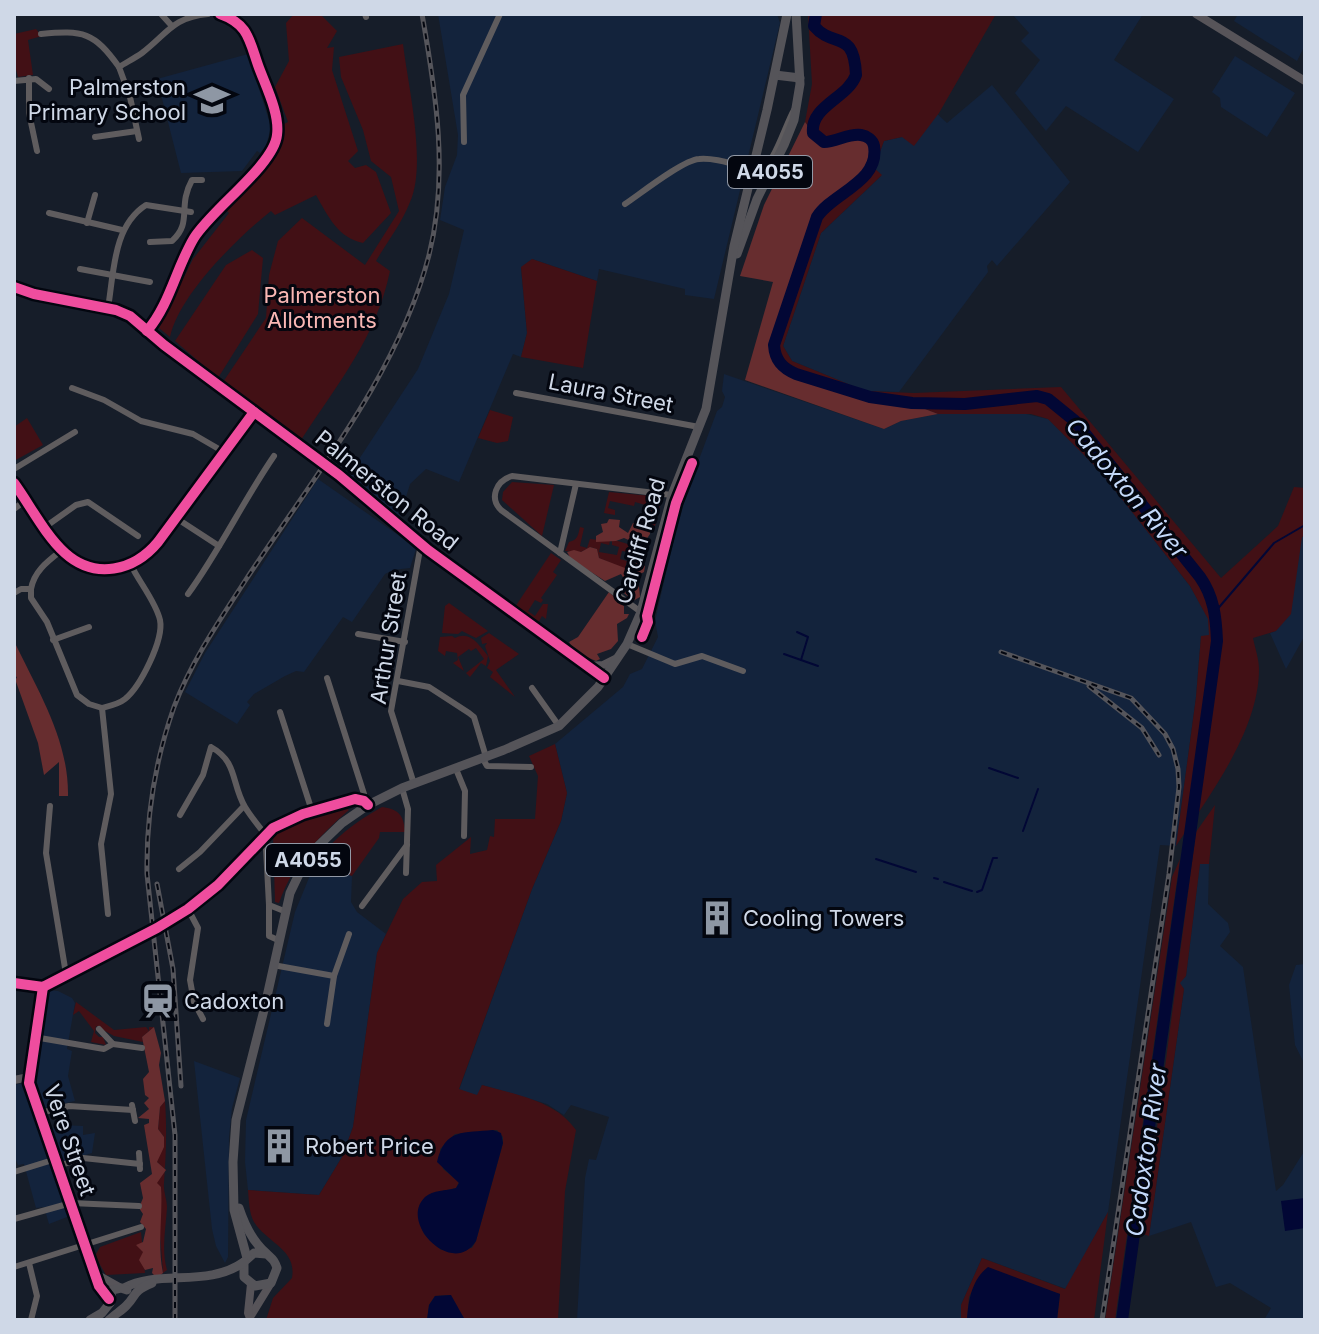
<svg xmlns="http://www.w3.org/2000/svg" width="1319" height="1334" viewBox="0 0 1319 1334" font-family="Inter,sans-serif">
<rect width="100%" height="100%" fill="#161d29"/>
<g fill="#13233c">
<polygon points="438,14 777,14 780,23 714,299 685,295 685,289 599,269 597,281 532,259 521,268 527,333 521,357 513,354 459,482 426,469 410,484 400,517 348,476 418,369 449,294 464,230 440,220 445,187 457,155 458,135"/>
<polygon points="1012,14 1143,14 1114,60 1174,99 1138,152 1066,106 1046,131 1015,93 1040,60 1021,41 1029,33"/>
<polygon points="1238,14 1305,14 1305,45 1297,61 1234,21"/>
<polygon points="248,54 271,127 266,146 260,153 257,151 242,171 181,173 157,79"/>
<polygon points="1235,56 1295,93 1267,137 1221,107 1220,98 1212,92"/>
<polygon points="992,85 1070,182 997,266 992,260 987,266 988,272 899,392 865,391 792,361 783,346 821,233 881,176 874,168 884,141 902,137 933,110 947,123"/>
<polygon points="724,374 884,429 901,421 938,414 1026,414 1048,419 1100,471 1190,586 1208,618 1210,636 1201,636 1196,697 1176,846 1160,845 1108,1212 1066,1289 982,1258 961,1305 961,1320 577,1320 585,1178 589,1159 596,1160 609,1117 571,1105 564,1115 547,1104 482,1085 478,1096 459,1090 532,889 561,821 567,793 555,744 623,687 630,674 642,669 658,637 655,621 675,534 688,489 717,411 722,407 725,397 722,391"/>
<polygon points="318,479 411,544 416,549 410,568 393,570 385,574 352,622 343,617 304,672 296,671 285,676 254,694 247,702 250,705 237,724 185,692 205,653"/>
<polygon points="1305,536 1305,635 1286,669 1270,633 1276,631 1302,537"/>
<polygon points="315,863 352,876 351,902 357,912 386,934 377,954 353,1127 342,1157 319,1195 248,1190 245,1162 246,1120 295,912"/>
<polygon points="1200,863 1209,864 1208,904 1228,923 1230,932 1220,946 1243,967 1276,1191 1283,1185 1305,1150 1305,1320 1264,1320 1271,1308 1230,1283 1216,1287 1191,1222 1149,1236 1184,989 1179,983 1186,976"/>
<polygon points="1305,964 1305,1065 1295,1045 1289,985 1296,965"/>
<polygon points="36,989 58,991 72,998 75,1003 67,1049 72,1051 68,1076 75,1101 44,1108 51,1129 63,1125 83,1126 83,1135 95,1133 92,1153 62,1162 80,1212 49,1224 44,1207 36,1208 24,1164 18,1165 14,1155 14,1085 23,1083"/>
<polygon points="194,1061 240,1078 232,1108 229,1137 228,1257 225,1263 216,1246 212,1229"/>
</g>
<g fill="#421015" fill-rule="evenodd">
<path d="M294 14H320L337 31 327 48 334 47 332 70 358 151 348 161 355 168 366 165 376 172 391 213 363 243C338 238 328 216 316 195L275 215 271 211C237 238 179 295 170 337L159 328 193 259 229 213 226 210C250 182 279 163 282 125L288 122 275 87 289 61 286 23Z"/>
<path d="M808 14H996L939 113 914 146 902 137 884 141 874 168 882 175 821 233 783 346 792 361 865 391 914 393 1061 387 1221 578 1278 526 1294 487 1305 488V536L1302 537 1291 614 1276 631 1253 638C1255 648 1259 659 1259 669 1259 731 1209 796 1176 846L1196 697 1201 636 1209 635 1208 619 1190 586 1100 471 1048 419 1031 414H938L920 407 838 388 781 365C766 343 808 244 817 217L826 205 849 190 857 135C828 143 824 147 805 122L812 84Z"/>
<polygon points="36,29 42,36 28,40 33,75 18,77 14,62 14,34"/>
<path d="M403 44C408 86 427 164 410 202 402 223 387 242 376 261L390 271C376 338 338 383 301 440L223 382 266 318 269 275 278 241 302 218 365 265 399 211 391 177 371 161 363 130 341 77 339 57Z"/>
<polygon points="252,250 263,258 258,314 218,378 175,341 226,265"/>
<polygon points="532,259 597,281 583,368 521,357 527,333 521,267"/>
<polygon points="490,410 513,417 508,441 497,443 478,438"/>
<polygon points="27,418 43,445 14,461 14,427"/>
<polygon points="512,482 554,485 542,536 502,500 503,492"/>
<polygon points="609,492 662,497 655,526 650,525 650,521 641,522 643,513 650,515 652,507 635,502 634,506 610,501 608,508 615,510 615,515 604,513"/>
<path d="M580 527 584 528 580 546 587 548 590 539 610 541 609 545 601 543 599 552 617 555 619 547 612 545V541H618L631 545 629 552 622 551 620 559 627 561 625 569 599 558 597 549 590 547 581 552 565 551 569 542C578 540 578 535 580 527Z"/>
<polygon points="551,553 561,560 553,572 557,575 541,598 543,600 541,603 535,600 528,611 535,616 543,604 548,604 546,619 542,616 538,623 515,607"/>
<polygon points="449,603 488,631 476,638 462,631 458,634 442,633 445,606"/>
<polygon points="489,633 519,654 496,670 515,697 490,677 493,672 487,668 490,661 485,646 487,643 482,644 481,638"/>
<path d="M452 636 455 638C470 630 479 645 488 656L486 666 481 663 470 677 466 673 484 659 476 648 471 651 469 649 458 657 464 671 453 663 458 660 457 653 446 651 445 656 438 651 440 637Z"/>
<path d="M555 744 567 793 561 821 532 889 459 1089 477 1095 482 1085C516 1095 555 1100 576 1130L565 1191 558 1320H465L450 1295 435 1296 429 1305 427 1320H266L273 1298 292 1278C297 1249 267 1243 254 1222 249 1213 249 1201 248 1190L319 1195 342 1157 353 1127 377 953 403 899 422 882 437 881 436 865 471 837 470 854 487 850 490 836 494 837 495 819H535L538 776 529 756ZM497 1130 503 1137V1143L476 1241 472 1248 441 1250 424 1234 418 1215 438 1192 456 1188 459 1182 443 1169 440 1149 455 1134Z"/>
<polygon points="1215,805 1209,864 1200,864 1186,976 1180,983 1184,989 1149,1236 1143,1234 1196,832"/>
<path d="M345 807 349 810C318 837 293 863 279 903L275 902 273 834 285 827Z"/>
<path d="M382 807C399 809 404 816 405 832H380L379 838 352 876 315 863C334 838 355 822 382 807Z"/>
<polygon points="1180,859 1115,1320 1105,1320 1172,877"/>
<polygon points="76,1002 114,1030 146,1027 149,1031 149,1027 154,1027 142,1037 143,1042 114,1036 96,1026 95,1033 99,1037 103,1037 106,1045 91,1042 94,1031 79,1011 73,1015"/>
<path d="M165 1101C167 1129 166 1155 164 1183 163 1191 167 1199 167 1207 166 1228 161 1249 167 1270L163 1273 156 1183 166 1170 157 1162 164 1137 158 1129 160 1107Z"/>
<polygon points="1108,1212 1094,1320 1057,1320 1060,1294 981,1274 969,1297 967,1320 961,1320 961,1305 982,1258 1065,1289"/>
<polygon points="141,1232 145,1273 106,1275 95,1256 100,1247"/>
</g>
<g fill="#672d2f">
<polygon points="805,122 817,138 824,142 863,135 870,139 874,149 870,166 863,178 826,205 817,217 795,282 779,343 780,353 788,365 838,388 920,407 938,414 901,421 884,429 745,380 773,282 740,276 764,205"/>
<polygon points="609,519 620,520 619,527 628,533 633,523 650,520 650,534 646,540 633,542 624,538 616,541 596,542 596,536 603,532 601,524 607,523"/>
<polygon points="590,547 597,549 599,558 625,568 639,562 645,566 644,572 638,575 640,597 633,601 624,593 628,585 621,574 605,581 571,559 567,552 574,550 581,552"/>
<polygon points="609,592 624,606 624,614 629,614 627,618 617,624 618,641 611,649 597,654 600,659 596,661 575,652 569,642 578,637"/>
<path d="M14 641C38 691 69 740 68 796H59V762L44 775 38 743 15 679 17 678 14 672Z"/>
<path d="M154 1027 161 1053 159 1065 165 1101 160 1107 158 1129 164 1137V1147L157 1162 166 1170 157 1183 161 1187C163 1216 157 1244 163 1273L157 1278 152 1273 153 1268 145 1270 139 1260 143 1252 136 1245 143 1242 146 1229 140 1222 143 1214 139 1208 143 1198 140 1183 152 1174 144 1125 149 1123V1119L138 1118 149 1109 144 1103 149 1098 145 1095 143 1079 149 1072 142 1037Z"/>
</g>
<g fill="#020735">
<path d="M493 1130 501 1133 503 1143 476 1241C453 1278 398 1223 425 1197 433 1190 446 1191 456 1188L459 1183 437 1162C445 1128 464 1133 493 1130Z"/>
<polygon points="1305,1198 1305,1228 1285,1231 1281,1201"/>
<path d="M988 1267 1060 1294 1057 1320H967C968 1301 972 1279 988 1267Z"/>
<polygon points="451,1295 465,1320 427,1320 429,1305 435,1296"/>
</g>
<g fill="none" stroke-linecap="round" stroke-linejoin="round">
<g stroke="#020735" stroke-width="2">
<polyline points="1215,612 1274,543 1305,525"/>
<polyline points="797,632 808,637 801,660"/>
<polyline points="784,654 818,666"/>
<polyline points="989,768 1018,778"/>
<polyline points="1023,831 1038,789"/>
<polyline points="876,859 916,872"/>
<polyline points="934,878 938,879"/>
<polyline points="944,882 972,891"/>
<polyline points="977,892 982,890 993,858 997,858"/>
</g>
<path stroke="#020735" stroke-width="12" d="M816 14 814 26C833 49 854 28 856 75 848 98 810 106 813 133L824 142C836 142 849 133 861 135 867 136 873 140 874 146 880 182 832 193 817 217L774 345C775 360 782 368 796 374L870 397 912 403 965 404 1037 396 1048 399 1075 421 1200 577C1214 597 1216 617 1217 641L1122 1320"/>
<g stroke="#5f5c5e" stroke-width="6">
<polyline points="161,14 171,25"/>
<polyline points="365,14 366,17"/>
<path d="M41 34C83 30 94 32 119 67"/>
<polyline points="29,78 29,113 37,151"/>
<polyline points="14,81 36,79 49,89"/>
<polyline points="95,137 137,131"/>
<path d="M139 139 130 97 119 67C127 62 135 58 142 53 167 34 173 17 208 14"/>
<polyline points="464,142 463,95 500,14"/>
<path d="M625 204C640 194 683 160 699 159 709 158 727 161 736 166 743 170 747 178 757 173 774 167 785 125 794 110"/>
<polyline points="49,213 122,230"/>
<polyline points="87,223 95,195"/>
<path d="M150 242 172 241C193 222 177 207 192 180H202"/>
<polyline points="80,269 150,282"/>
<path d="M108 308C114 272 113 226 146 205L191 212"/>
<path d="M147 331C170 304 176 268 194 238 212 209 274 165 277 135 280 113 265 85 258 65 249 39 248 24 220 14"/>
<polyline points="72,388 104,400 141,421 193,434 224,452"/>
<polyline points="516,393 699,427"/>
<polyline points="14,469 75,432"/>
<path d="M14 483C30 505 45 535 65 553 95 580 134 571 158 542L254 412"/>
<polyline points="14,509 26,500"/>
<polyline points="176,518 219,546"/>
<polyline points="45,527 76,505 88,502 138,536"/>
<polyline points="560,553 576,484"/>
<path d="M31 589V598L47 622 77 695 89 704 102 708C110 706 119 704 125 699 140 687 164 640 160 620 156 602 139 582 131 565"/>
<path d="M14 593 21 589H31C34 571 48 561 62 550"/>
<path d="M188 594C220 550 243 501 274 456"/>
<path d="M641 612 501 510C489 498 496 481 512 476L672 495"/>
<polyline points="358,634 405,642"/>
<polyline points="53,640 89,627"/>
<polyline points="627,644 675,664 702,656 743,671"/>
<polyline points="327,678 364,794 364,801"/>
<polyline points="398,681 429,687 469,713 474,717 486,757"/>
<polyline points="532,688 559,726"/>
<polyline points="102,708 111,794 101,844 108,914"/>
<polyline points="280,712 312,811"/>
<polyline points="483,759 487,766 531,767"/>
<polyline points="456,769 465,791 464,836"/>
<polyline points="414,784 391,711 421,544"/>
<polyline points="402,788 408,809 406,873"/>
<polyline points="50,806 46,853 66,974"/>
<path d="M180 815 203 775 211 747C238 762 231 783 245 807 251 817 258 825 265 834"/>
<polyline points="259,842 266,848 269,905 284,911"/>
<polyline points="179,869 200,852 244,806"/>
<polyline points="269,905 269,936 278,940"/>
<polyline points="362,906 407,845"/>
<polyline points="188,909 198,928 190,980 194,1002 203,1019"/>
<polyline points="273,965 334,976"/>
<polyline points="327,1024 334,976 349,934"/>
<polyline points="99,1029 113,1044 142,1048"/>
<polyline points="34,1037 104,1049 113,1044"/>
<polyline points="132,1105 135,1121"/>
<polyline points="40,1113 69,1106 133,1110"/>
<polyline points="139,1153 140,1169"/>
<polyline points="58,1166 83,1158 140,1164"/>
<polyline points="14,1172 56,1159"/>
<polyline points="14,1219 71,1203 139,1206"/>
<polyline points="29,1263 37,1296 31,1320"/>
<polyline points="14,1267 141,1227"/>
</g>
<g stroke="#575459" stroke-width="8">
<polyline points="1196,14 1305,81"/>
<polyline points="14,287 34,294 122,312 311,456"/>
<polyline points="331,470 428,550 604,678"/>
<polyline points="588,666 603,665 617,658"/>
<polyline points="14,983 43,987 157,928 188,909 218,885 273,828 303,814 355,799 364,801 368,805"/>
<polyline points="43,987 29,1083 99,1286 109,1299"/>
<polyline points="14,1080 29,1077"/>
<polyline points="96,1274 121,1288"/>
<polyline points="250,1317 271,1283"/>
<polyline points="250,1318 248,1313 251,1284"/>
</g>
<g stroke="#555459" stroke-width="9">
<polyline points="775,75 800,78"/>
<polyline points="737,254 757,199 784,145 794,120 800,84 796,14"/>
<path d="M239 1208C244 1223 253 1242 266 1253 272 1259 274 1259 277 1268L271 1283 255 1286 244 1277V1262L254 1253 266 1254"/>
<polyline points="247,1258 234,1210 233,1162 236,1120 264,1010 290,893 301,870 317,847 342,823 368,805 402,788 504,750 559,726 598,687 627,644 641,612 672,495 706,409 734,246 767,110 787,14"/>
<path d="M124 1288C159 1269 208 1288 244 1262"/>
<polyline points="110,1303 112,1290 121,1288 127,1290"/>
<polyline points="90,1320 102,1313 110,1303"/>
<path d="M109 1320C114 1315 121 1311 126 1306 138 1294 131 1292 152 1283"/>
</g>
<g stroke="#55555b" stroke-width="5">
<g id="rail">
<polyline points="1001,652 1131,698 1165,734 1173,749 1178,769 1179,787 1169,874 1102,1320"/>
<polyline points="1089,686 1142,728 1159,755"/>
<polyline points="157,884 173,969 181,1086"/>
<path d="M175 1320V1135L147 874C146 817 155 761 174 707 191 662 219 621 245 581 312 479 399 373 429 255 449 175 436 93 422 14"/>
</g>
</g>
<use href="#rail" stroke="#03060f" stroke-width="2" stroke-dasharray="6" stroke-linecap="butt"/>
<polyline stroke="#575459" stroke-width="8" points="311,456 331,470"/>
<g stroke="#03060f" stroke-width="15">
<g id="cycleway">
<polyline points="14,287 34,294 116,310 130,316 164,345 339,475 428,550 604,678"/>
<path d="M147 331C170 304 176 268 194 238 212 209 274 165 277 135 280 113 265 85 258 65 249 39 248 24 220 14"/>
<path d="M14 483C30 505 45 535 65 553 95 580 134 571 158 542L254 412"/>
<polyline points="642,637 648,622 647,616 676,503 692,463"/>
<polyline points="14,983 43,987 157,928 188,909 218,885 273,828 303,814 355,799 364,801 368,805"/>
<polyline points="43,987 29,1083 99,1286 109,1299"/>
</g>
</g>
<use href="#cycleway" stroke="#ef4d9e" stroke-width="10"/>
</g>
<defs>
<g id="school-bare" transform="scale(2.76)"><path d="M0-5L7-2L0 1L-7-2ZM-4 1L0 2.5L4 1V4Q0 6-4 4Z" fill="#8e97a4" stroke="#03060f" stroke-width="2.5" paint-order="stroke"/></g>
<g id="building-bare" transform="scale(2.76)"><path d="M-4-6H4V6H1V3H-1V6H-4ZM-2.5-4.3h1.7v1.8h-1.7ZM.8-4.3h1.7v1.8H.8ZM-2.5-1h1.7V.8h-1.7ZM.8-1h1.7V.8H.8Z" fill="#8e97a4" stroke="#03060f" stroke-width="2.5" paint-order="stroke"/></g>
<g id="station-bare" transform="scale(2.76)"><path d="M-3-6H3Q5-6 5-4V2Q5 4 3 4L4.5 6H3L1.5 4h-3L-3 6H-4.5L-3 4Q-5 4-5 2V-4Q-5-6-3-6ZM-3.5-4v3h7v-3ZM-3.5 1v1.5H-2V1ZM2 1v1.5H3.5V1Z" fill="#8e97a4" stroke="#03060f" stroke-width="2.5" paint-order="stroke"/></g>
</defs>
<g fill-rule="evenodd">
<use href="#school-bare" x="212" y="100"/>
<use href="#building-bare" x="717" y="918"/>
<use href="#station-bare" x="158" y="1001"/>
<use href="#building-bare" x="279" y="1146"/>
</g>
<g text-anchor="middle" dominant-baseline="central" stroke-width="6" stroke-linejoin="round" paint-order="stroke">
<g fill="#03060f" stroke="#9299a6" stroke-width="2">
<rect x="728" y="156" width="84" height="32" rx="6"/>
<rect x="266" y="844" width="84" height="32" rx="6"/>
</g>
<g font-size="20" font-weight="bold" fill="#cfd8e7">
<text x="770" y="172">A4055</text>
<text x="308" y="860">A4055</text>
</g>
<g font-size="22" fill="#cfd8e7" stroke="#03060f" text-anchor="start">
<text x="186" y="87" text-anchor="end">Palmerston<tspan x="186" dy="25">Primary School</tspan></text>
<text x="743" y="918">Cooling Towers</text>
<text x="184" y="1001">Cadoxton</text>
<text x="305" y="1146">Robert Price</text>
</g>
<g font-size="22" fill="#f9b7b4" stroke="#03060f">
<text x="322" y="295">Palmerston<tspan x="322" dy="25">Allotments</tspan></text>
</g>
<g font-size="22" fill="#cfd8e7" stroke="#03060f">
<text transform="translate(611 393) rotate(11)">Laura Street</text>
<text transform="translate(387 490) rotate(39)">Palmerston Road</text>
<text transform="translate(640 541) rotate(-74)">Cardiff Road</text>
<text transform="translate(388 638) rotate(-81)">Arthur Street</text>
<text transform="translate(70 1140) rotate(71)">Vere Street</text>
</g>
<g font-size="24" font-style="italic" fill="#c4d9fa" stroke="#03060f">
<text transform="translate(1127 488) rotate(50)">Cadoxton River</text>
<text transform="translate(1146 1150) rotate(-82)">Cadoxton River</text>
</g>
</g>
<rect width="1319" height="1334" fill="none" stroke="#cfd8e7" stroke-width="32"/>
</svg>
